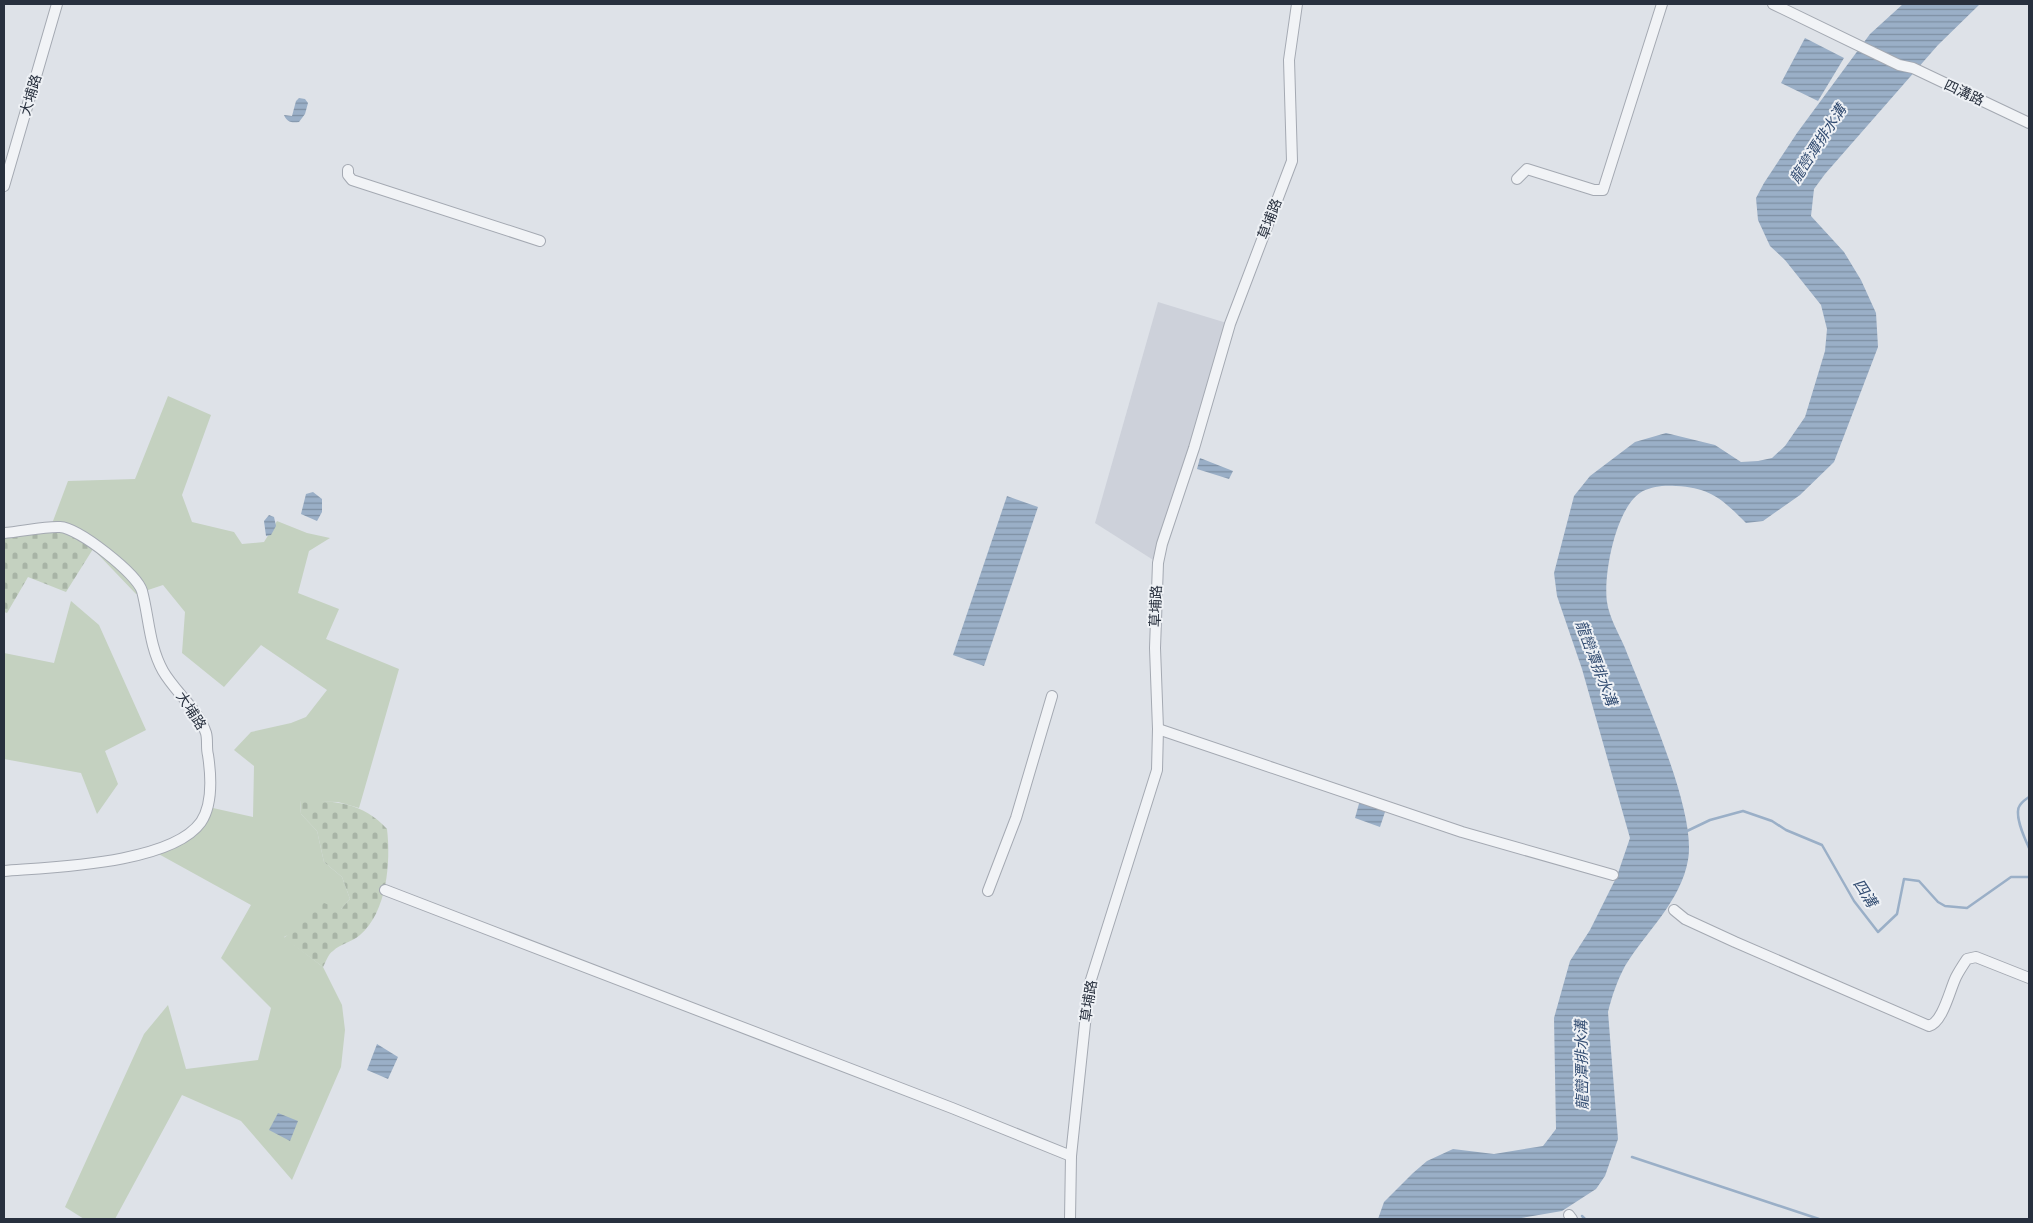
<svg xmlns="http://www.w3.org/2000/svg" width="2033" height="1223" viewBox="0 0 2033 1223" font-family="'Nunito Sans','Noto Sans TC',sans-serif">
<defs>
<pattern id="cemetery-stones" width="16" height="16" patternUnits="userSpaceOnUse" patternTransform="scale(1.25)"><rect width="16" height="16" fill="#c4d1c0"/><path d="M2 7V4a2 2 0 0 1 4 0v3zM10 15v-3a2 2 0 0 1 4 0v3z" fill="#a8b4a6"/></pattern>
<pattern id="water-rules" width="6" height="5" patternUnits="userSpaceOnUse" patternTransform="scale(1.25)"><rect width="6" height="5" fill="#9aafc7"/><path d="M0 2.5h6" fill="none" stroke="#7e8fa3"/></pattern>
</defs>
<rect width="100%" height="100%" fill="#dee2e8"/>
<polygon fill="#cdd1da" points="1158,302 1230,324 1158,563 1095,523"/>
<g fill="#c4d1c0">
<polygon points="168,396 211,415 182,495 192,522 234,532 242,544 264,542 277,521 307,533 330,538 309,551 298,593 339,609 326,639 399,669 359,808 338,802 300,801 301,814 317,831 324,862 342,877 350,899 341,909 284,937 323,967 342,1005 345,1030 341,1067 292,1180 241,1121 182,1095 115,1219 84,1219 65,1207 144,1034 168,1005 186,1069 258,1060 271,1008 221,958 251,905 155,852 196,824 204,806 253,817 254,766 234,750 251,732 291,723 306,717 327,690 261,645 224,687 182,653 185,612 163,585 136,594 93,549 50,529 68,481 135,479"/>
<polygon points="71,601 99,625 146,730 105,751 118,784 97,814 81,773 4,759 4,653 54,663"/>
</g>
<g fill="url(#cemetery-stones)">
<polygon points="50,529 77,534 93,549 66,592 28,577 7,613 4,612 4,534"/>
<path d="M300 800C334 801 363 802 387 829 391 862 387 912 360 935 352 942 340 944 333 951 328 954 326 962 323 967L284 938 324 903 341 909 350 899 342 877 324 862 317 831 301 814Z"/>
</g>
<g fill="url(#water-rules)">
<path d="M1903 4H1980L1938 45 1825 174 1814 189 1811 216 1844 252 1861 280 1876 313 1878 347 1834 462 1800 495 1763 521 1746 523C1722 499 1711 488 1676 486 1665 485 1653 486 1643 491 1616 505 1603 575 1607 602 1609 617 1619 634 1625 648 1644 697 1697 811 1688 860 1681 901 1646 932 1625 966 1617 981 1612 996 1608 1012L1618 1139 1605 1176 1596 1189 1562 1211 1515 1219H1378L1384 1202 1413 1173 1427 1161 1453 1149 1494 1154 1543 1146 1556 1129 1554 1018 1570 961 1590 930 1617 876 1630 838 1582 669 1557 596 1554 573 1574 496 1590 476 1635 442 1666 433 1715 445 1741 462 1758 461 1772 458 1785 446 1805 417 1825 351 1827 329 1821 305 1785 260 1770 246 1758 220 1756 198 1764 183 1797 133 1870 34Z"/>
<polygon points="1805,38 1844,58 1818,101 1781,83"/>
<path d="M299 98 305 99 308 103 305 114 299 122C291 123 287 122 284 115L292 116 296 101Z"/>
<polygon points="1200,458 1233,471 1229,479 1197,469"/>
<polygon points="313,492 322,499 322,512 317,521 301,514 306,494"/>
<polygon points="1007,496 1038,507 984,666 953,655"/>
<polygon points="269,515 274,517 276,526 271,535 266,536 264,521"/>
<polygon points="1360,800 1386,809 1380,827 1355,818"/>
<polygon points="377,1044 398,1057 388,1079 367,1070"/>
<polygon points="278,1113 298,1121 290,1141 269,1130"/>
</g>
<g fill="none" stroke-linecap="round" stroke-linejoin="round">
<g stroke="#9aafc7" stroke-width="2.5">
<path d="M2029 797C2026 799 2022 802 2020 805 2013 814 2025 839 2029 848"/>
<polyline points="1687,831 1710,820 1743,811 1772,821 1786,830 1822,845 1854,901 1878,932 1897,914 1904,879 1919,881 1938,902 1945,906 1967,908 2011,877 2029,877"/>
<polyline points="1632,1157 1819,1219"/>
<polyline points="1582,1216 1585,1219"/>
</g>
<g stroke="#a4a9b2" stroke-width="12">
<g id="minor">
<polyline points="1773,4 1899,65 1913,68 2029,123"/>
<polyline points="348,170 348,175 352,180 540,241"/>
<polyline points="1517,179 1527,169 1594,190 1603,190 1662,4"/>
<polyline points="4,186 57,4"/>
<path d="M4 533C20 532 46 526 60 527 79 528 137 574 142 591 149 617 149 646 163 671 175 692 198 709 206 733 208 740 206 748 208 755 211 775 213 804 201 822 171 864 52 867 4 871"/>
<polyline points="1158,729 1462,832 1613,875"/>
<polyline points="385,890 952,1108 1071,1156"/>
<polyline points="988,891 1016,818 1052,696"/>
<path d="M1674 910 1685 919 1735 942 1929 1026C1943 1022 1950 989 1956 977 1959 971 1963 965 1967 959L1976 957 2029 978"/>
<polyline points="1569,1215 1572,1219"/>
<polyline points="1070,1219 1071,1156 1089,986 1157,770 1158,729 1155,648 1158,563 1162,544 1194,448 1230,324 1292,161 1289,60 1297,4"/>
</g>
</g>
<use href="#minor" stroke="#f1f3f6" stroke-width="10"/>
</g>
<g text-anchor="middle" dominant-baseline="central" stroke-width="4" stroke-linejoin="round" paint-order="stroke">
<g font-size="14" fill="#28303e" stroke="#eef1f5">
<text transform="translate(1964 93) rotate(25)">四溝路</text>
<text transform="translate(31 95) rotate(-73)">大埔路</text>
<text transform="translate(1270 219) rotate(-69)">草埔路</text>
<text transform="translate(1156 606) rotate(-88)">草埔路</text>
<text transform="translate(191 711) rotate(57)">大埔路</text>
<text transform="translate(1089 1001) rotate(-81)">草埔路</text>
</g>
<g font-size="15" font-style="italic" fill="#334d72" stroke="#eef1f5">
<text transform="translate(1818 144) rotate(-57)">龍巒潭排水溝</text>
<text transform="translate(1596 663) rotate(69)">龍巒潭排水溝</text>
<text transform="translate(1865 893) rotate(57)">四溝</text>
<text transform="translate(1582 1065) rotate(-91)">龍巒潭排水溝</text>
</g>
</g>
<rect width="2033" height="1223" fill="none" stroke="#28303e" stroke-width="10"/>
</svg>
